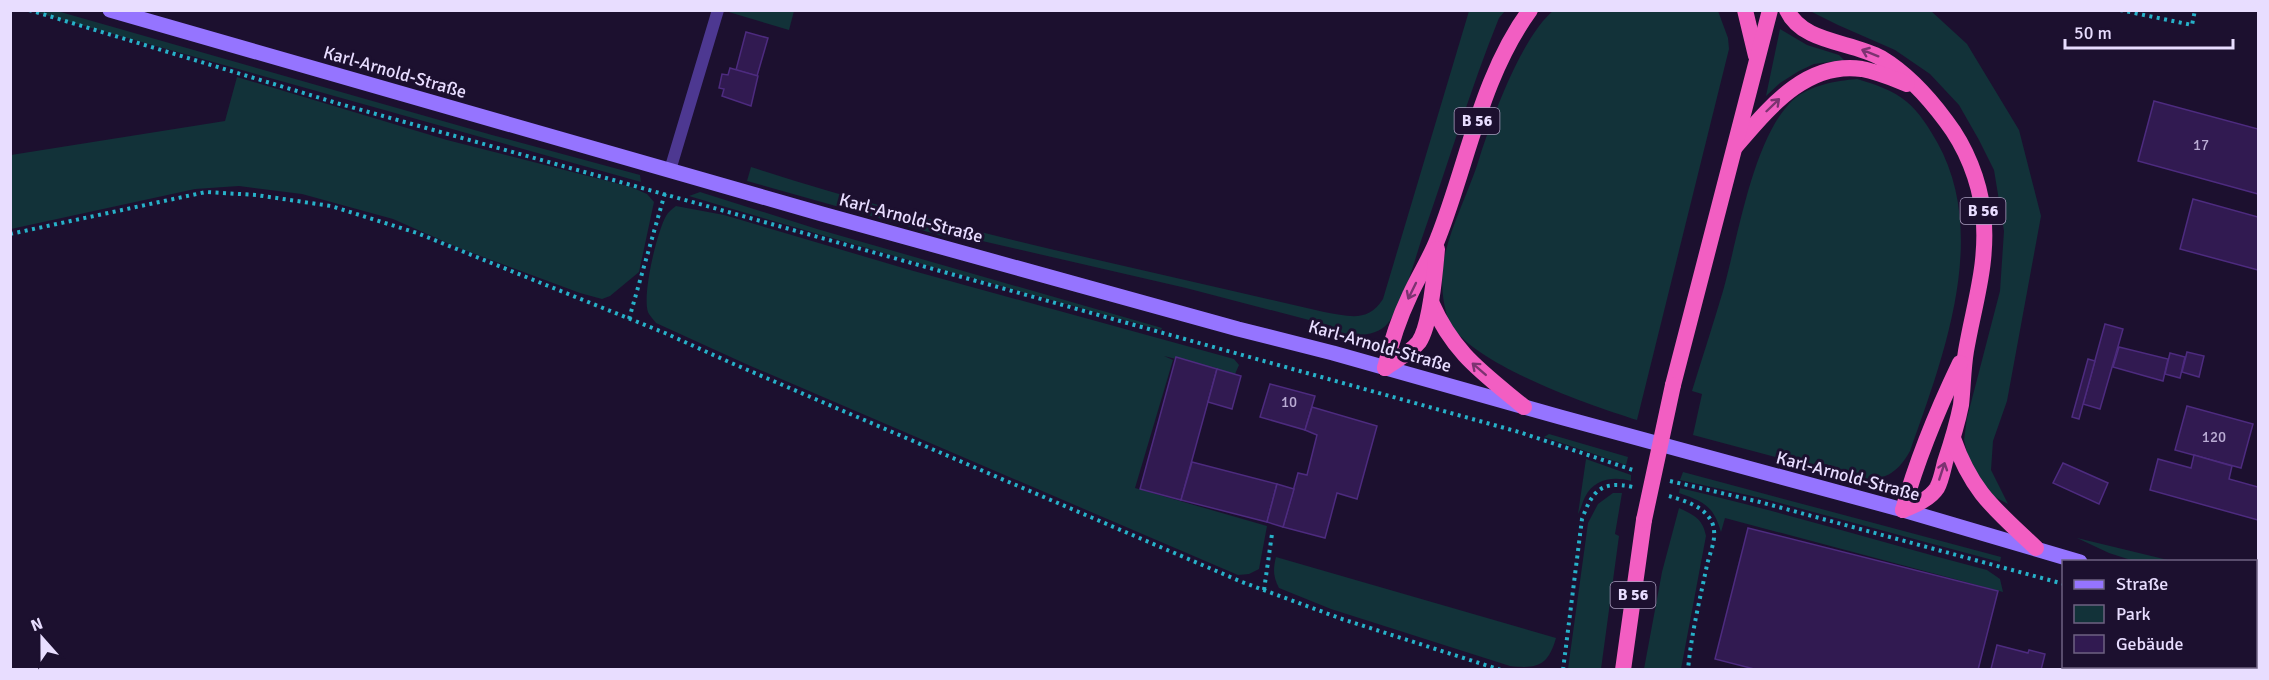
<svg xmlns="http://www.w3.org/2000/svg" width="2269" height="680" viewBox="0 0 2269 680" font-family="Signika,sans-serif">
<rect width="100%" height="100%" fill="#1c102f"/>
<g fill="#123239">
<polygon points="722,10 794,11 789,30"/>
<path d="M1554 10 1718 11 1728 38 1729 49 1637 420C1589 405 1478 366 1452 326 1442 311 1440 277 1444 259 1451 224 1470 190 1480 156 1493 116 1522 36 1554 10Z"/>
<polygon points="31,11 57,11 492,135 640,175 641,182"/>
<path d="M1469 11H1505L1499 18C1470 90 1448 164 1422 238 1415 259 1402 307 1388 323 1376 338 1354 335 1337 333L1332 326 1186 288 952 234 946 237 747 181 751 167C938 228 1133 267 1324 312 1349 316 1368 323 1383 299Z"/>
<polygon points="1810,11 1931,11 1967,44 2019,130 2041,216 2007,401 1993,441 1991,470 2008,504 1989,494 1970,465 1964,440 1967,418 2000,291 2004,231 1994,170 1979,140 1959,105 1930,74 1895,50 1838,25"/>
<polygon points="1780,29 1807,45 1839,55 1844,60 1814,64 1799,71 1780,83 1766,96"/>
<polygon points="237,77 447,140 631,187 647,194 654,202 639,272 610,296 602,299 580,293 459,248 393,219 302,194 239,186 195,189 11,229 11,155 225,121"/>
<path d="M1857 79C1874 84 1893 90 1907 102 1919 112 1929 128 1937 142 1990 236 1943 358 1910 451 1898 473 1883 482 1858 479L1693 435 1702 394 1692 391C1702 358 1713 325 1723 291 1738 238 1753 137 1793 100 1810 85 1835 81 1857 79Z"/>
<path d="M700 192 817 229 1162 328 1161 330C1003 287 846 243 689 196Z"/>
<path d="M676 206 724 215 910 270 1234 359 1239 365 1235 374 1164 356 1173 360 1135 488 1267 526 1259 569 1249 574 1238 575 746 364 656 323C654 320 649 315 648 312 642 294 657 232 666 216 668 212 672 209 676 206Z"/>
<polygon points="1549,434 1628,457 1626,465 1544,437"/>
<path d="M1586 459 1631 475V481C1613 476 1594 479 1585 497 1582 503 1581 509 1578 514Z"/>
<polygon points="1683,472 2001,557 2000,562 1761,498 1680,480"/>
<path d="M1680 488C1783 512 1884 543 1987 570L2000 579 2003 592 1725 518 1721 532C1713 505 1704 502 1679 493Z"/>
<polygon points="1613,493 1622,493 1615,534 1619,536 1601,669 1568,669 1588,523 1598,504"/>
<path d="M1679 508C1694 515 1703 519 1706 536L1681 669H1644L1662 572Z"/>
<polygon points="2077,538 2172,561 2134,561 2109,553"/>
<path d="M1276 557 1556 638C1548 666 1537 669 1510 666L1331 609 1279 588C1273 577 1273 569 1276 557Z"/>
</g>
<g fill="#311a51" stroke="#4d2b7f" stroke-width="1.5">
<polygon points="746,32 768,38 757,76 736,70"/>
<polygon points="730,68 758,76 751,106 722,96 724,89 719,88 722,74 728,75"/>
<polygon points="2154,101 2258,129 2258,194 2138,161"/>
<polygon points="2193,199 2258,217 2258,270 2180,249"/>
<polygon points="2105,324 2123,329 2100,409 2083,404"/>
<polygon points="2119,347 2168,359 2163,381 2113,367"/>
<polygon points="2187,352 2204,356 2199,377 2182,372"/>
<polygon points="2170,353 2185,357 2180,378 2165,374"/>
<polygon points="1176,357 1217,369 1181,500 1140,489"/>
<polygon points="2088,359 2095,361 2079,419 2072,417"/>
<polygon points="1217,369 1241,376 1232,409 1208,402"/>
<polygon points="1270,384 1315,396 1305,430 1260,417"/>
<polygon points="2187,406 2253,424 2241,468 2175,450"/>
<polygon points="1312,407 1377,426 1357,499 1337,493 1325,538 1283,527 1298,473 1307,475 1317,435 1305,430"/>
<polygon points="2194,455 2232,466 2229,479 2258,487 2258,520 2150,490 2158,459 2191,468"/>
<polygon points="1192,462 1277,484 1267,522 1181,500"/>
<polygon points="2063,463 2108,483 2099,504 2053,483"/>
<polygon points="1277,484 1294,489 1283,527 1267,522"/>
<polygon points="1748,528 1998,591 1978,670 1758,670 1715,659"/>
<polygon points="1997,645 2028,653 2029,650 2045,654 2041,670 1991,669"/>
</g>
<g fill="none" stroke-linecap="round" stroke-linejoin="round">
<g stroke="#27b1c9" stroke-width="4" stroke-dasharray="3 4.5" stroke-linecap="butt">
<polyline points="29,10 340,104 1519,432 1636,471"/>
<polyline points="2120,10 2192,25 2195,10"/>
<polyline points="10,234 206,192 256,195 331,206 417,233 665,333 729,362 1242,582 1342,619 1501,670"/>
<polyline points="629,319 665,193"/>
<polyline points="1670,481 1760,502 2064,584"/>
<path d="M1669 496C1685 501 1707 507 1713 525 1717 539 1710 552 1707 565 1700 599 1691 635 1688 670"/>
<polyline points="1264,590 1272,534"/>
<polyline points="2256,637 2258,638"/>
<path d="M1563 670 1582 519C1592 492 1600 480 1633 487"/>
</g>
<polyline stroke="#4d3891" stroke-width="12" points="670,170 718,10"/>
<g stroke="#9574ff" stroke-width="15">
<polyline points="110,10 822,214 1238,329 1333,353 1560,417 1903,510 2080,562"/>
<polyline points="2256,612 2258,613"/>
</g>
<g stroke="#f25ec2" stroke-width="16">
<polyline points="1745,10 1756,56"/>
<path d="M1787 10C1803 44 1852 41 1881 58 1906 73 1929 98 1946 121 1966 147 1979 180 1983 212 1989 262 1974 304 1966 351 1963 369 1963 387 1961 405 1957 425 1951 444 1945 462 1943 470 1941 481 1937 488 1930 499 1915 505 1903 510"/>
<path d="M1736 146C1769 108 1806 61 1862 69 1878 72 1892 78 1907 84"/>
<path d="M1431 302C1454 354 1482 372 1524 407"/>
<path d="M1385 368C1391 342 1399 318 1410 295 1419 275 1431 257 1438 238 1468 162 1481 77 1530 10"/>
<path d="M1385 368C1396 360 1410 353 1419 342 1431 324 1435 271 1437 249"/>
<polyline points="1673,385 1770,10"/>
<path d="M1953 438C1972 493 1996 510 2036 548"/>
<path d="M1903 510C1917 459 1937 411 1960 363"/>
<polyline points="1623,670 1644,520"/>
</g>
<polyline stroke="#f25ec2" stroke-width="16" points="1644,520 1673,385"/>
</g>
<defs><path id="oneway-shaft" d="M-6 0H5M1.5-3L5.5 0L1.5 3" fill="none" stroke-width="1.6" stroke-linecap="round" stroke-linejoin="round" transform="scale(1.5)"/></defs>
<g stroke="#7c3371">
<use href="#oneway-shaft" transform="translate(1870 53) rotate(-158)"/>
<use href="#oneway-shaft" transform="translate(1773 105) rotate(-44)"/>
<use href="#oneway-shaft" transform="translate(1412 291) rotate(116)"/>
<use href="#oneway-shaft" transform="translate(1479 369) rotate(-139)"/>
<use href="#oneway-shaft" transform="translate(1942 471) rotate(-72)"/>
</g>
<g text-anchor="middle" dominant-baseline="central" stroke-width="6" stroke-linejoin="round" paint-order="stroke">
<g font-size="15" fill="#baacd4">
<text x="2201" y="145">17</text>
<text x="1289" y="402">10</text>
<text x="2214" y="437">120</text>
</g>
<g fill="#1c102f" stroke="#aba0c1" stroke-width="1.5">
<rect x="1454.5" y="108" width="45" height="26" rx="4.5"/>
<rect x="1960.5" y="198" width="45" height="26" rx="4.5"/>
<rect x="1610.5" y="582" width="45" height="26" rx="4.5"/>
</g>
<g font-size="16" font-weight="bold" fill="#e8ddff">
<text x="1477" y="121">B 56</text>
<text x="1983" y="211">B 56</text>
<text x="1633" y="595">B 56</text>
</g>
<g font-size="18" fill="#e8ddff" stroke="#1c102f">
<text transform="translate(395 72) rotate(16)">Karl-Arnold-Straße</text>
<text transform="translate(911 218) rotate(15)">Karl-Arnold-Straße</text>
<text transform="translate(1380 346) rotate(16)">Karl-Arnold-Straße</text>
<text transform="translate(1848 476) rotate(15)">Karl-Arnold-Straße</text>
</g>
</g>
<rect width="2269" height="680" fill="none" stroke="#e8ddff" stroke-width="24"/>
<rect x="2062" y="560" width="195" height="108" fill="#1c102f" stroke="#6e6282" stroke-width="1.5"/>
<rect x="2074" y="580" width="30" height="9" fill="#9574ff" stroke="#6e6282" stroke-width="1.5"/>
<text x="2116" y="590" font-size="18" fill="#e8ddff">Straße</text>
<rect x="2074" y="605" width="30" height="18" fill="#123239" stroke="#6e6282" stroke-width="1.5"/>
<text x="2116" y="620" font-size="18" fill="#e8ddff">Park</text>
<rect x="2074" y="635" width="30" height="18" fill="#311a51" stroke="#6e6282" stroke-width="1.5"/>
<text x="2116" y="650" font-size="18" fill="#e8ddff">Gebäude</text>
<g transform="translate(42 638) rotate(339)" stroke="#1c102f" stroke-width="4.5" paint-order="stroke">
<path d="M0-4.5L10 22L0 15L-10 22Z" fill="#e8ddff"/>
<text y="-9" font-size="16" font-weight="bold" text-anchor="middle" fill="#e8ddff">N</text>
</g>
<path d="M2065 39v9h168v-9" fill="none" stroke="#e8ddff" stroke-width="3"/>
<text x="2074" y="39" font-size="18" fill="#e8ddff" stroke="#1c102f" stroke-width="4.5" paint-order="stroke">50 m</text>
</svg>
